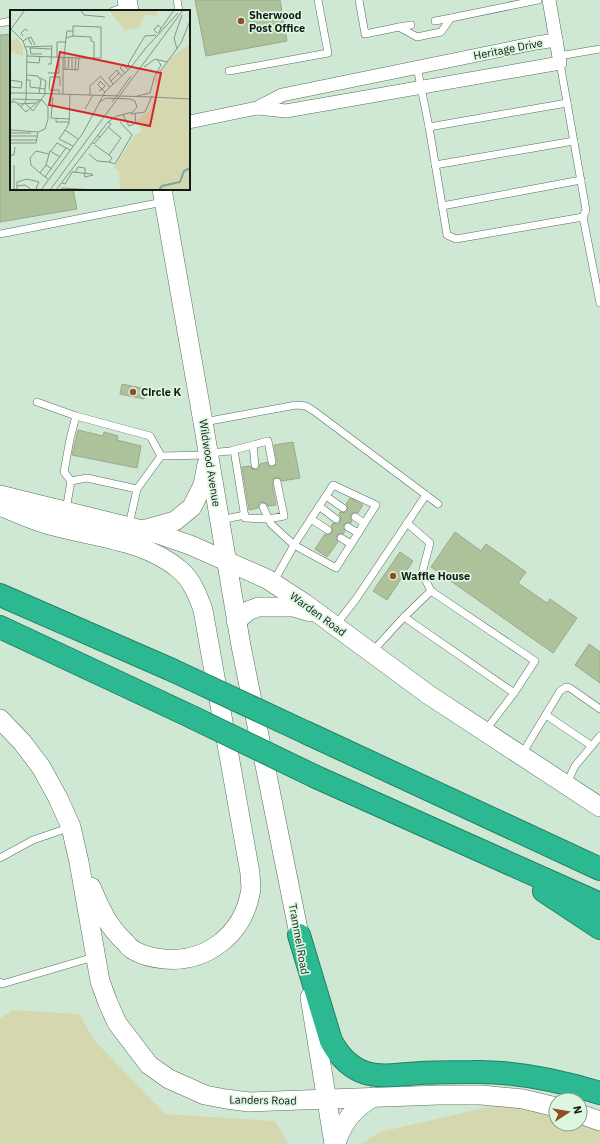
<svg xmlns="http://www.w3.org/2000/svg" width="600" height="1144" viewBox="0 0 600 1144" font-family="'IBM Plex Sans',sans-serif">
<rect width="100%" height="100%" fill="#cfe8d3"/>
<g fill="#d5d7af">
<polygon points="12,1010 79,1014 95,1041 165,1114 275,1121 288,1144 0,1144 0,1019"/>
<polygon points="523,1099 556,1112 556,1124 580,1124 600,1130 600,1144 361,1144 380,1132"/>
</g>
<g fill="#adc19b" stroke="#9ba88e">
<polygon points="195,0 280,0 287,41 206,56"/>
<polygon points="11,34 11,189 73,189 77,209 0,222 0,35"/>
<polygon points="122,384 146,389 144,399 120,394"/>
<polygon points="78,430 103,436 104,432 118,436 117,440 141,446 137,468 72,455"/>
<polygon points="293,442 300,478 282,481 279,477 274,478 272,483 276,505 268,506 266,503 261,502 259,504 258,508 249,510 242,467 250,466 253,469 256,470 259,467 260,464 267,462 270,467 273,467 277,464 277,461 274,445"/>
<polygon points="350,498 363,505 358,513 355,512 351,514 350,517 352,521 351,523 348,522 344,524 343,527 345,531 343,534 341,533 337,535 336,538 338,542 327,557 315,549 325,534 328,535 332,533 333,530 331,526 333,523 338,524 340,522 341,517 339,515 340,512 345,513 347,511 348,506 346,504"/>
<polygon points="455,532 481,551 486,544 526,572 518,583 547,603 550,599 577,618 553,653 431,567"/>
<polygon points="400,552 413,561 387,600 373,591"/>
<polygon points="589,644 600,652 600,683 575,665"/>
</g>
<g fill="none" stroke-linecap="round" stroke-linejoin="round">
<g stroke="#586e5c" stroke-width="8">
<g id="lane">
<polyline points="177,0 179,11"/>
<polyline points="359,0 365,34 399,27 417,37 441,32 451,18 538,0"/>
<polyline points="113,11 128,6"/>
<polyline points="435,21 451,18"/>
<polyline points="0,23 11,21"/>
<polyline points="399,27 411,25"/>
<polyline points="559,56 600,49"/>
<polyline points="417,67 429,127 447,235 456,239 583,217 586,210 560,63"/>
<polyline points="229,71 328,53 318,0"/>
<polyline points="429,127 567,103"/>
<polyline points="435,165 574,141"/>
<polyline points="442,206 581,180"/>
<polyline points="583,217 600,303"/>
<polyline points="0,234 163,202"/>
<polyline points="37,402 76,416 150,436 161,456 207,455"/>
<polyline points="204,422 296,405 306,406 314,411 438,504"/>
<polyline points="253,445 268,441 272,462"/>
<polyline points="234,450 245,518 269,519 284,516 277,482"/>
<polyline points="209,453 230,451 253,445 255,465"/>
<polyline points="71,481 64,472 70,439 76,416"/>
<polyline points="326,496 343,508"/>
<polyline points="319,506 336,519"/>
<polyline points="263,507 271,524 294,545 333,485 376,505 336,568 294,545 273,583"/>
<polyline points="66,510 71,481 87,478 137,489"/>
<polyline points="355,517 364,523"/>
<polyline points="311,519 328,530"/>
<polyline points="220,520 245,515"/>
<polyline points="407,523 430,543 422,573 431,591"/>
<polyline points="129,525 137,489 161,456"/>
<polyline points="348,527 358,533"/>
<polyline points="341,538 351,544"/>
<polyline points="404,617 431,591 535,661 514,693"/>
<polyline points="335,626 356,599 426,495"/>
<polyline points="371,653 404,617 514,693 485,731"/>
<polyline points="546,715 592,746"/>
<polyline points="522,754 560,691 566,687 570,688 600,709"/>
<polyline points="566,785 575,766 600,736"/>
<polyline points="0,858 33,840 71,827"/>
<polyline points="0,982 2,984 94,957"/>
</g>
</g>
<g stroke="#586e5c" stroke-width="14">
<g id="street">
<polyline points="257,108 286,111 560,63 549,0"/>
<polyline points="189,122 257,108 282,95 536,43 556,40"/>
</g>
</g>
<g stroke="#586e5c" stroke-width="20">
<g id="secondary">
<polyline points="127,0 129,11"/>
<polyline points="162,189 203,422 241,646 302,949"/>
<polyline points="0,495 158,534 190,545 267,579 304,603 429,695 600,807"/>
<path d="M0 506C15 512 30 519 46 524 90 537 144 539 180 570 192 580 198 596 203 610L250 873C250 880 252 888 250 894 242 935 206 963 164 959 154 958 144 956 135 951 131 949 128 946 126 943 108 927 100 908 91 887"/>
<polyline points="143,530 175,521 192,507 203,485 207,464"/>
<polyline points="236,621 248,611 258,607 293,607 310,612"/>
<polyline points="0,719 22,742 41,767 58,798 71,827 79,862 100,981 108,1003 117,1023 149,1065 169,1079 205,1095 226,1099 249,1102 439,1095 481,1095 523,1099 556,1107"/>
<polyline points="310,997 334,1144"/>
<polyline points="580,1114 600,1121"/>
<path d="M336 1144C342 1122 355 1107 374 1097"/>
</g>
</g>
<g stroke="#238165" stroke-width="24">
<g id="highway">
<polyline points="0,595 172,670"/>
<polyline points="0,627 192,717"/>
<polyline points="307,733 600,869"/>
<polyline points="316,777 600,904"/>
<polyline points="544,891 600,928"/>
<path d="M299 935 331 1041C339 1056 350 1068 366 1073 383 1078 403 1074 420 1073 438 1072 455 1072 472 1072 516 1071 558 1080 600 1093"/>
</g>
</g>
<use href="#lane" stroke="#fff" stroke-width="7"/>
<use href="#street" stroke="#fff" stroke-width="13"/>
<use href="#secondary" stroke="#fff" stroke-width="19"/>
<use href="#highway" stroke="#2cb891" stroke-width="22"/>
<g stroke="#238165" stroke-width="24" stroke-linecap="butt">
<g id="highway-bridge">
<polyline points="172,670 307,733"/>
<polyline points="192,717 316,777"/>
</g>
</g>
<use href="#highway-bridge" stroke="#2cb891" stroke-width="22"/>
</g>
<g fill="#934f23" stroke="#dcf6e0" stroke-width="1.5">
<circle cx="241" cy="21" r="4"/>
<circle cx="133" cy="392" r="4"/>
<circle cx="393" cy="576" r="4"/>
</g>
<g text-anchor="middle" dominant-baseline="central" stroke-width="3.5" stroke-linejoin="round" paint-order="stroke">
<g font-size="11" font-weight="bold" fill="#121b13" stroke="#dcf6e0" text-anchor="start">
<text x="249" y="15">Sherwood<tspan x="249" dy="13">Post Office</tspan></text>
<text x="141" y="392">Circle K</text>
<text x="401" y="576">Waffle House</text>
</g>
<g font-size="11" fill="#121b13" stroke="#dcf6e0">
<text transform="translate(508 49) rotate(-11)">Heritage Drive</text>
<text transform="translate(210 463) rotate(81)">Wildwood Avenue</text>
<text transform="translate(318 614) rotate(36)">Warden Road</text>
<text transform="translate(299 939) rotate(80)">Trammel Road</text>
<text transform="translate(263 1100) rotate(1)">Landers Road</text>
</g>
</g>
<g transform="translate(10 10)">
<rect width="180" height="180" fill="#cfe8d3"/>
<path d="M99 0H147V1L146 6 135 5 129 18 115 20ZM7 28 13 38V46L0 41V32ZM180 34V180H110L109 161 104 158 124 126 132 121 128 113 130 107 140 101 143 92 148 90 145 69 159 49Z" fill="#d5d7af"/>
<path fill="none" stroke="#74a8a3" stroke-width="2" d="M149 180 152 176 170 172 174 161 180 158"/>
<path fill="none" stroke="#839686" stroke-width="1" d="M71 0 74 5 95 7M0 18 13 31 17 42 16 91 11 97M1 19 15 0M147 23 144 20 148 15 151 18M148 23 164 0M13 26 11 23 15 19 18 21M63 26 81 27V31L84 32V48M18 28 21 27 25 35M56 28 57 21H63M13 31 18 28 22 35M15 37 42 36 41 54H38M167 39 164 28 172 5M134 40 168 3M32 44H21L20 38 42 39M17 46 69 48 68 60 53 59M47 47V32H55M53 47V84M54 47 56 28 63 26V16L91 17V48H69M17 52 29 53 30 46M121 57 118 54 135 26 146 25M134 57 145 49 157 52M58 59 59 47M55 60V47M62 60V47M65 60 66 47M38 63H49V47M115 63 110 58 113 55 118 59M149 63 171 33 180 11M17 65 28 66 31 71 29 83M91 67 100 77M30 68 36 71 35 79M0 70 12 72 11 78 0 77M17 70H20V77L35 79V83M101 71 99 68 107 60 109 63M103 74 101 71 109 63 112 66M39 79 40 67H50V76M39 80H49V84M89 81 92 79 88 75 90 71 95 76 92 79 95 82M0 83H16M16 83 142 87M60 84 59 114 49 129 63 136M80 85V76L91 66M127 86 140 83 144 68 151 55 147 49M43 87 41 108 60 109M142 87 180 89M0 92H6L16 102 30 90M102 92 121 66M15 93 23 101 36 83M7 94 26 93M75 99 83 85M121 104 135 102 142 86M113 105 119 116 126 113 125 104M46 109V112H59M0 120 28 122 35 119 38 109V97L32 90 3 89V91M55 120 68 129M0 123H21M87 125 90 127 101 114 98 112M0 126H27M0 130H27M82 132 84 134 90 127M0 133H26L28 122M85 135 99 145 111 128 98 117M41 141 47 133 60 140M79 144 87 151 99 152 102 148 99 145M0 145H4L5 137M99 152 105 154 122 125 110 112M36 155 40 141 50 147M63 162 82 164 83 165 75 167 74 163M30 163 21 155 20 148 26 141 39 144M65 163 68 157 75 158V163M35 167 56 138M38 169 30 163 36 155 42 159M52 173 55 174 63 161M7 176 15 175 22 180M51 178 85 180M4 180V155M7 180V172L17 169 29 172 26 178 29 180M31 180 73 123 95 82 121 57 135 39M40 180 173 0M46 180 98 112 107 106 123 102 127 97 125 91 120 89 96 88 90 92"/>
<path fill="#d62828" fill-opacity="0.15" stroke="#d62828" stroke-width="2" d="M50 42 151 63 140 116 39 95Z"/>
<rect width="180" height="180" fill="none" stroke="#121b13" stroke-width="2"/>
</g>
<g transform="translate(568 1112) rotate(78)"><circle r="19" fill="#dcf6e0" stroke="#8b9e8e"/>
<path d="M0-3L7 15L0 10L-7 15Z" fill="#934f23"/>
<text y="-6" font-size="11" font-weight="bold" text-anchor="middle" fill="#121b13">N</text>
</g>
</svg>
